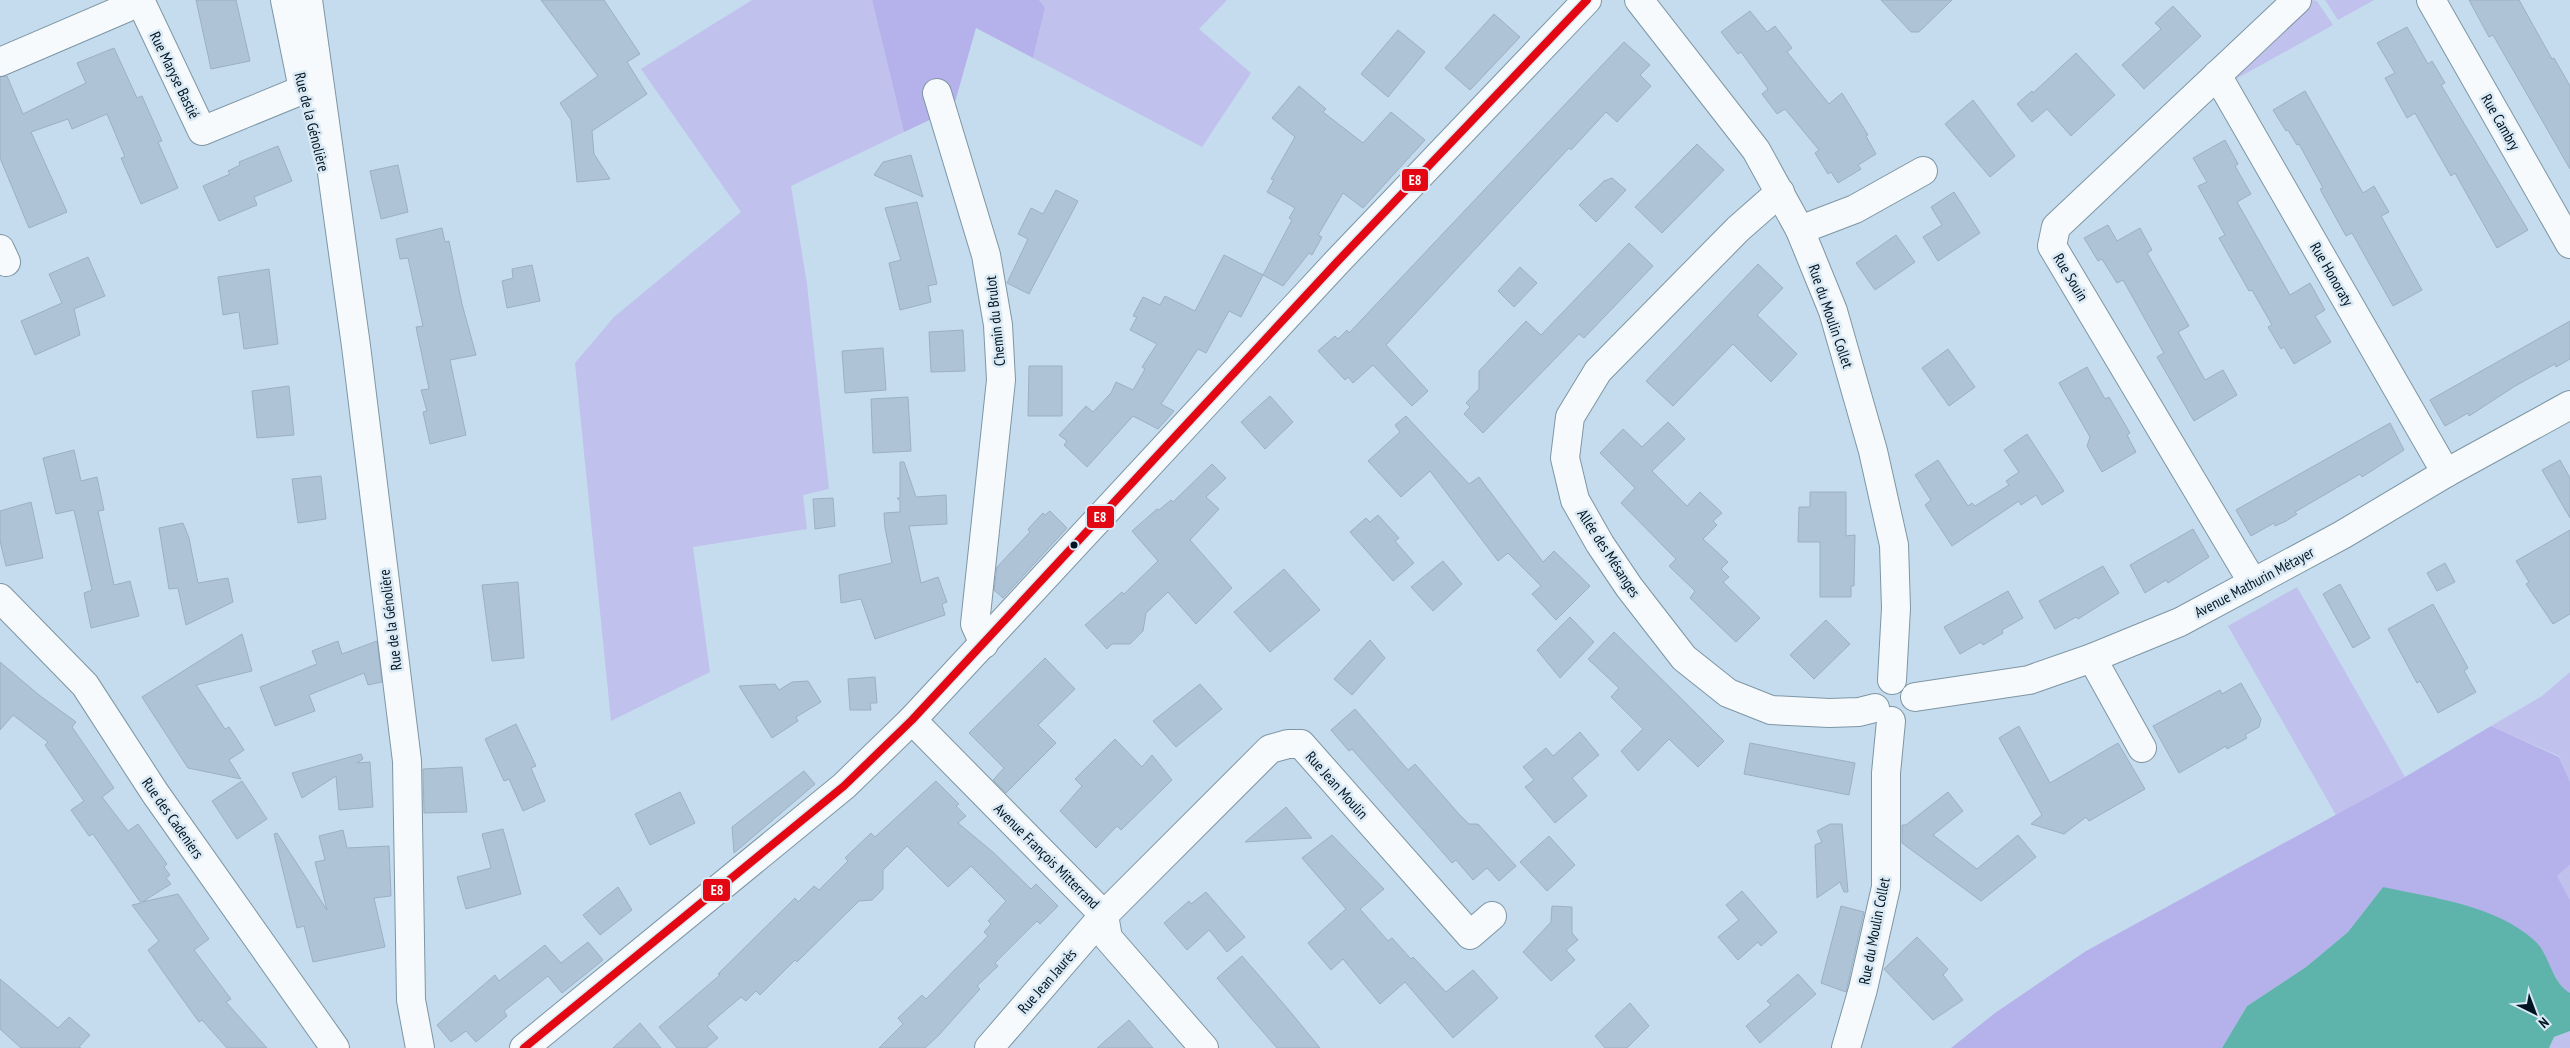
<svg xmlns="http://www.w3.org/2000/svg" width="2570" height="1048" viewBox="0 0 2570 1048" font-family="'PT Sans Narrow',sans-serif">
<rect width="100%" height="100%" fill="#c4dcee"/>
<g fill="#c0c1ed">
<polygon points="752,0 872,0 904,132 791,186 807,284 829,489 803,495 807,529 693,547 710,672 611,721 575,363 614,317 741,212 641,69"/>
<polygon points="1039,0 1227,0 1199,29 1251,73 1202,147 1033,58 1045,8"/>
<polygon points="2312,0 2317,1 2333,25 2236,79 2237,69"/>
<polygon points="2325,0 2374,0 2338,20"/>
<polygon points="2297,587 2405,777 2336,815 2228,626"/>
<polygon points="2570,672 2570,782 2559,756 2491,726 2542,696"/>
<polygon points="2570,865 2570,900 2557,876"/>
<polygon points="2570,1031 2570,1048 2549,1048 2554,1037"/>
</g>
<g fill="#b5b1eb">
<polygon points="872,0 1039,0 1045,8 1033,58 976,28 953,109 904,132"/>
<polygon points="2491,726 2559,757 2570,782 2570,865 2557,876 2570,900 2570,993 2562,988 2535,941 2383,887 2348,932 2306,967 2247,1006 2222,1048 1951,1048 1995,1013 2086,951 2405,777"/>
</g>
<path fill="#5eb4aa" d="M2383 887C2433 898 2495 905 2534 940 2550 954 2551 982 2570 993V1031L2554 1037 2549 1048H2222L2247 1006 2306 967 2348 932Z"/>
<g fill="#afc3d7" stroke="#9cb0c4">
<polygon points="196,0 236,0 250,61 211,69"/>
<polygon points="541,0 604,0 640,54 627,62 647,94 592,131 594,154 610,179 577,182 571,120 560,103 598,76"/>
<polygon points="1881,0 1952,0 1919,32 1911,32"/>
<polygon points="2469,0 2519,0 2552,59 2554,58 2570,86 2570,169 2493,35 2489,37"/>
<polygon points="2173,6 2201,36 2144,89 2122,65 2161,29 2155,23"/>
<polygon points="1750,11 1767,32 1775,26 1792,48 1787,52 1829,104 1842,93 1868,135 1866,136 1876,154 1858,165 1861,169 1838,183 1831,172 1828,174 1815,153 1819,150 1785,109 1777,114 1762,94 1768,89 1741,52 1738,54 1721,32"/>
<polygon points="1494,14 1520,37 1470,90 1445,68"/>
<polygon points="2407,27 2428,64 2432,61 2445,83 2441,85 2528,230 2497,248 2455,173 2451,176 2415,113 2407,118 2385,78 2395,73 2377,43"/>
<polygon points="1398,30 1425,52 1388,97 1361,74"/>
<polygon points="1624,42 1650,65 1640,75 1651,86 1617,122 1606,112 1571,150 1569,148 1386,345 1428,391 1412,406 1373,365 1353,383 1348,377 1345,380 1318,351 1335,336 1338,339 1347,330 1349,333"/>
<polygon points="114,48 137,98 142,96 162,141 158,142 178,188 141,204 121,158 125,157 107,114 72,129 68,119 31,132 67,212 29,228 0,158 0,77 7,76 23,114 86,83 77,63"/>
<polygon points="2076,53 2115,95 2071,136 2047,109 2032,122 2017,104 2032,91 2033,93"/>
<polygon points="1299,86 1326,109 1323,112 1363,143 1391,112 1425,140 1363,208 1343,193 1318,235 1322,237 1312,255 1309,253 1283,286 1263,275 1292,220 1289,218 1295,208 1267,192 1274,180 1271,179 1295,137 1272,118"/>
<polygon points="2305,91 2363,193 2374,186 2389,212 2381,216 2422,290 2393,306 2352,233 2346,236 2320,189 2323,188 2299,144 2297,145 2288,130 2286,131 2273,110"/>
<polygon points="1973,100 2015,156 1990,177 1945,124"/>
<polygon points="2225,140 2238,164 2235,166 2251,194 2237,202 2290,295 2310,283 2325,310 2315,316 2331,342 2294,364 2284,347 2281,349 2268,327 2272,325 2252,290 2249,291 2219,238 2225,235 2198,186 2207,182 2193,158"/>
<polygon points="1697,144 1724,170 1662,233 1635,207"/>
<polygon points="278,146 292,181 254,197 257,205 219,221 203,186 230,174 228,171 240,165 239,162"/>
<polygon points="911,155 923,197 874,175 883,162"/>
<polygon points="398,165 408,212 381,219 370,171"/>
<polygon points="1612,178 1626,190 1596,222 1579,205 1604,181"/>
<polygon points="1056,190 1078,201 1029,294 1007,283 1028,239 1018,234 1031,208 1043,214"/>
<polygon points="1954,192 1980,233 1938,261 1923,237 1942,225 1931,207"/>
<polygon points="917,202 937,284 928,286 931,302 900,310 889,263 901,260 885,208"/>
<polygon points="2108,225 2117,241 2140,228 2152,250 2147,253 2189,326 2178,332 2205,380 2223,370 2237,395 2194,421 2157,357 2164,353 2123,280 2117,283 2102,259 2098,261 2084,238"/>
<polygon points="442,228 445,242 449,241 462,304 476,355 450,360 466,435 430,444 423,412 427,411 421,390 429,389 416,327 423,326 408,258 400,259 396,239"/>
<polygon points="1896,235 1915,262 1875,290 1856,263"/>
<polygon points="1629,243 1653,266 1584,338 1579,334 1483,433 1464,414 1470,407 1466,403 1479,389 1479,371 1526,321 1541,335"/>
<polygon points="1224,255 1263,275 1241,317 1229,311 1206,353 1198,349 1161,404 1174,411 1158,429 1133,416 1087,467 1064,445 1067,441 1059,435 1086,406 1093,412 1111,393 1116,382 1133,390 1145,369 1142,367 1157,344 1130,330 1137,317 1133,316 1143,297 1160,305 1165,296 1195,311"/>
<polygon points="88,257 105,296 74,309 80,335 35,355 21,321 62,303 49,274"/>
<polygon points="1758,264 1783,288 1757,315 1797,354 1771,382 1733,344 1673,406 1646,381"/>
<polygon points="532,265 540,301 507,308 502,281 513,278 512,269"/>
<polygon points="1520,267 1537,283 1514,307 1498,291"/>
<polygon points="269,269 278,344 244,349 239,312 223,315 218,277"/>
<polygon points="2570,321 2570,359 2556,367 2555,364 2515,386 2469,416 2468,413 2445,426 2430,400"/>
<polygon points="963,330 965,371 931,372 929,332"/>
<polygon points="883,348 886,390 845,393 842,351"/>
<polygon points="1948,349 1975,387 1949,406 1922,368"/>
<polygon points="1029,366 1062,366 1062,416 1028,416"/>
<polygon points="2087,367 2105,399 2109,397 2130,433 2127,435 2136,452 2102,472 2087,446 2090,437 2059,383"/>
<polygon points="289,386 294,435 257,438 252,391"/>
<polygon points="1270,396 1293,422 1265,449 1241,422"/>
<polygon points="908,397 911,451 873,453 871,399"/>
<polygon points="1406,416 1469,484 1479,477 1543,562 1554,551 1590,586 1556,620 1532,594 1541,586 1508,553 1498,561 1430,471 1401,497 1368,461 1400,432 1395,425"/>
<polygon points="1668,422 1685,439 1652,471 1687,506 1700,492 1722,513 1713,521 1717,525 1703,539 1728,562 1721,569 1729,577 1723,582 1760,618 1736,642 1690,598 1695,591 1669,566 1676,559 1621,503 1635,488 1600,453 1623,429 1642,447"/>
<polygon points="2390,423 2404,450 2362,477 2360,474 2295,512 2297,514 2286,521 2275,526 2274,523 2251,536 2236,510"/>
<polygon points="2027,434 2064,491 2042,505 2036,495 2021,505 2019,501 1952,546 1925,505 1931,500 1915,475 1938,460 1968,506 1972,503 1975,506 2009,485 2006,481 2019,472 2004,450"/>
<polygon points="74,450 81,481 97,477 104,510 98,511 114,585 130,581 139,616 91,628 84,593 92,590 74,510 56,514 43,458"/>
<polygon points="2560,460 2570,478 2570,518 2542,470"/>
<polygon points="900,462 904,462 916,497 946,495 947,524 909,526 921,583 938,577 947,602 942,604 945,615 875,639 861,599 841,603 839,575 892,563 885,528 884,513 900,512 900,501 897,498 900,498"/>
<polygon points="1212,464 1226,478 1206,497 1219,509 1190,540 1232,588 1196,624 1168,592 1146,613 1143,631 1130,644 1112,644 1107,649 1085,625 1122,592 1124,594 1158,561 1132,531 1157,509 1159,510 1171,500 1173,502"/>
<polygon points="321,476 326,519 298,523 292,479"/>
<polygon points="1810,492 1846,492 1846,536 1855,535 1854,586 1851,586 1851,597 1820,597 1820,542 1798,542 1799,507 1810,507"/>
<polygon points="833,498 835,526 815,529 813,499"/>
<polygon points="31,502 43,558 6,566 0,541 0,511"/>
<polygon points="1050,511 1067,528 1003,598 994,590 997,567 1030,532 1028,529 1043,513 1045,515"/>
<polygon points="1378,515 1399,538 1395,541 1414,563 1393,581 1350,532 1366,518 1370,522"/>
<polygon points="183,523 189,538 198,583 228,578 233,602 186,625 178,588 169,589 159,528"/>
<polygon points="2193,529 2209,557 2168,583 2166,580 2145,593 2130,565"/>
<polygon points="2570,530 2570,614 2553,624 2526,584 2529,582 2516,561"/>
<polygon points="1443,561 1462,584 1433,611 1411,587"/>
<polygon points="2445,563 2455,582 2437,591 2427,573"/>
<polygon points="2103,566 2119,593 2078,619 2076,617 2055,629 2039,601"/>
<polygon points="1284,569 1320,610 1270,652 1234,612"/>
<polygon points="518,582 524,658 492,661 482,585"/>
<polygon points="2340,584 2370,638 2353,648 2323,594"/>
<polygon points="2008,591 2023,618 2002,630 2003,633 1983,645 1981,642 1960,654 1944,627"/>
<polygon points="2433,604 2468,668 2464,671 2476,692 2438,713 2420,681 2417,683 2388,629"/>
<polygon points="1570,617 1594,642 1560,678 1537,650"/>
<polygon points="1826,620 1850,644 1814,679 1790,655"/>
<polygon points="1614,632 1724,741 1698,767 1669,739 1638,771 1621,751 1643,729 1611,697 1619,688 1588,659"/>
<polygon points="242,634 252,671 196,685 225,729 229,727 244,750 229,760 241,779 188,768 142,697"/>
<polygon points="1370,640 1385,658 1352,695 1334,679"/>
<polygon points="338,641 342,654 377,641 382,682 368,685 364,673 309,695 315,711 275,726 260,687 317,664 312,651"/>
<polygon points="1045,658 1075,689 1038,725 1056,743 1006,793 993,780 1004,768 969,733"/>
<polygon points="0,662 39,695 76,722 72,727 114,788 102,797 128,831 138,824 167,864 164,867 170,875 166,878 171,884 142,902 178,894 209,939 194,950 231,999 226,1002 267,1048 227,1048 202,1020 199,1022 171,983 148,950 159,941 132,905 141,903 93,834 89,836 71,810 84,801 45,745 48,742 13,715 0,730"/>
<polygon points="875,677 877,703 870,703 871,710 850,710 848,679"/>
<polygon points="808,681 821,702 796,717 798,721 772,738 739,686 775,684 779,690 792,682"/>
<polygon points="2241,683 2261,719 2259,727 2245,735 2247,738 2227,749 2226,746 2179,773 2153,726 2220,690 2222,694"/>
<polygon points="1200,684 1222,709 1176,747 1153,721"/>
<polygon points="1355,709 1408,770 1415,764 1459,814 1469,824 1478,824 1516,866 1499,881 1487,868 1473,880 1456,860 1452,863 1352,749 1349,751 1331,730"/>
<polygon points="516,724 536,766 531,768 545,801 523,811 509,779 504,781 485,739"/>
<polygon points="2019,726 2050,783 2118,743 2145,789 2089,821 2086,817 2064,834 2031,824 2042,815 1999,738"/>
<polygon points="1580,732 1599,755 1572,778 1587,796 1555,823 1525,787 1534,780 1523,767 1546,748 1553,756"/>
<polygon points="1115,739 1142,767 1152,755 1172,780 1121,830 1117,826 1096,848 1060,811 1082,786 1075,779"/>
<polygon points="1750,743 1855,763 1849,795 1744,774"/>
<polygon points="361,754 363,759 357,763 370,762 373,807 339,810 336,776 302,798 292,773"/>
<polygon points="462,767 467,812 424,813 423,769"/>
<polygon points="804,771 815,784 734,853 732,827"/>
<polygon points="242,781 267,819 237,839 212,801"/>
<polygon points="936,781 959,804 956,806 966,816 958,823 994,853 1031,889 1036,884 1058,906 1040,924 1037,921 995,963 998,966 977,986 980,989 939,1035 925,1048 879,1048 903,1024 898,1018 922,995 926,999 988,936 984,932 991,924 988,921 1006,901 971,866 948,887 907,846 883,870 883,889 872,900 859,901 797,962 795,960 760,995 756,991 746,1001 741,997 707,1026 718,1038 706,1048 677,1048 659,1027 720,975 718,974 795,898 798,902 814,886 819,890 848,861 845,858 871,833 875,837"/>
<polygon points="680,792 695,823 650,845 635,814"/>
<polygon points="1948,792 1963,811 1933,835 1977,869 2018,835 2036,857 1981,901 1902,843 1902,825 1906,825"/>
<polygon points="1286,807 1312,838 1245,842"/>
<polygon points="1830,824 1842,824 1848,892 1844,892 1840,882 1817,898 1815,845 1822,842 1817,831"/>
<polygon points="503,829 521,894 466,909 457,877 491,868 482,834"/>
<polygon points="343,830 347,848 389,846 391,896 374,898 385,947 313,962 304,926 297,928 274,834 277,833 327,910 315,862 325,860 319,836"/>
<polygon points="1332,835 1384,889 1360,909 1388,941 1392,938 1411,959 1413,957 1446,992 1473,970 1498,998 1453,1038 1405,982 1380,1004 1343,959 1331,970 1308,943 1346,909 1302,858"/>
<polygon points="1549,836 1575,865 1547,891 1520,862"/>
<polygon points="618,887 632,910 600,935 583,915"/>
<polygon points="1742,891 1777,932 1761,946 1758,942 1738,960 1718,937 1739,920 1726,905"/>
<polygon points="1206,892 1245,937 1227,952 1209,930 1187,950 1164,923 1189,901 1191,904"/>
<polygon points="1552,906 1572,907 1572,933 1578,940 1566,950 1575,960 1551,981 1523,952 1551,922"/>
<polygon points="1841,906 1864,912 1846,992 1821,983"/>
<polygon points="1917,937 1948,969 1943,975 1963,1000 1933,1020 1884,969"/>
<polygon points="588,942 603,960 562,993 548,976 504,1011 507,1016 476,1042 466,1031 451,1042 437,1025 495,975 499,981 545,945 561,963"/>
<polygon points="1242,956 1288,1009 1320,1048 1277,1048 1250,1017 1217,978"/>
<polygon points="1798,974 1816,994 1760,1043 1746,1026 1771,1005 1767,1001"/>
<polygon points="0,979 58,1028 69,1017 90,1035 79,1047 81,1048 21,1048 0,1029"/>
<polygon points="1630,1003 1649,1026 1627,1048 1605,1048 1595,1036"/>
<polygon points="1129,1020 1153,1048 1097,1048"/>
<polygon points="640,1023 661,1048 613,1048"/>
</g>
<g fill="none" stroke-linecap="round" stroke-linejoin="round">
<g stroke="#7e96a4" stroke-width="30">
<g id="street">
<polyline points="140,0 202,131 319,83"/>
<polyline points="285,0 303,89"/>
<polyline points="308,0 356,346 407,761 411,1000 420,1048"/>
<polyline points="1639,0 1756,150 1800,230 1833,311 1873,451 1894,545 1896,608 1892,680"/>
<polyline points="2431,0 2570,244"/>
<polyline points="0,62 140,2"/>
<polyline points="2217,75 2446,473"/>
<polyline points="937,93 986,255 998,325 1001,380 975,624 984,644"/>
<polyline points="1780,192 1738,229 1598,371 1570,417 1565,458 1575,500 1600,544 1629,587 1684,658 1728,693 1771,710 1829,713 1859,712 1875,708"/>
<polyline points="1800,230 1855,209 1923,171"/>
<polyline points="0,249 6,262"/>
<polyline points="2253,583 2052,246 2056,227 2297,0"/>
<polyline points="2092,658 2142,748"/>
<polyline points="1915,697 2029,680 2092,658 2180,622 2342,535 2446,473 2570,405"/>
<polyline points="912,720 1104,915 1108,938 1204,1048"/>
<polyline points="989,1048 1104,915 1270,749 1288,744 1301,744 1470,935 1492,916"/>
<polyline points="1846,1048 1863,989 1886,887 1886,773 1891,721"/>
</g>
</g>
<g stroke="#7e96a4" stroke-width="30">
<g id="secondary">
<polyline points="0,598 85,685 155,793 335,1048"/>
<polyline points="524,1048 844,786 912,720 1337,262 1587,0"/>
</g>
</g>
<use href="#street" stroke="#f6fafc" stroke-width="28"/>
<use href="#secondary" stroke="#f6fafc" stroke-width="28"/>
<g stroke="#dae9f3" stroke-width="11">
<polyline id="bus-1" points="524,1048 844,786 912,720 1337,262 1587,0"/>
</g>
<use href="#bus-1" stroke="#e30613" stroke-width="8"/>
</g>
<circle fill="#001523" stroke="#dae9f3" stroke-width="2" cx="1074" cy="545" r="4.5"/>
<g text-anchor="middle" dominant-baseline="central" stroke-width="5" stroke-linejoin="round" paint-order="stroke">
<g font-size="15" fill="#001523" stroke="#dae9f3">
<text transform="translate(175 75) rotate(64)">Rue Maryse Bastié</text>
<text transform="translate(312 122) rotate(76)">Rue de la Génolière</text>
<text transform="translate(2501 122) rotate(60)">Rue Cambry</text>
<text transform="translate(2332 274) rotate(60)">Rue Honoraty</text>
<text transform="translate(2071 277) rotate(59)">Rue Souin</text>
<text transform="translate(1831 316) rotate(71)">Rue du Moulin Collet</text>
<text transform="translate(995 321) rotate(-96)">Chemin du Brulot</text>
<text transform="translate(1609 553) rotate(57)">Allée des Mésanges</text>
<text transform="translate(2254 582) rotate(-28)">Avenue Mathurin Métayer</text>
<text transform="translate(390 620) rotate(-97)">Rue de la Génolière</text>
<text transform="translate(1337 785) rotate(48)">Rue Jean Moulin</text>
<text transform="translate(173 818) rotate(55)">Rue des Cadeniers</text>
<text transform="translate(1047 856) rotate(45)">Avenue François Mitterrand</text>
<text transform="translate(1874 931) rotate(-79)">Rue du Moulin Collet</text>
<text transform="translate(1047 981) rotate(-49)">Rue Jean Jaurès</text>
</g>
</g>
<g stroke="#dae9f3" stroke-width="2">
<rect x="1401" y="168" width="28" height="24" rx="5" fill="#e30613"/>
<rect x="1086" y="505" width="29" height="24" rx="5" fill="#e30613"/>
<rect x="702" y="878" width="29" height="24" rx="5" fill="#e30613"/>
</g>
<g font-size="14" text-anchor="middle" font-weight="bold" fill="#fff">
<text x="1415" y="185">E8</text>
<text x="1100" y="522">E8</text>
<text x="717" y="895">E8</text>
</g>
<g transform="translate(2535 1013) rotate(138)" stroke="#dae9f3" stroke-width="4" paint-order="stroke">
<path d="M0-4L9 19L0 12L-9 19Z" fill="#001523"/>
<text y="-8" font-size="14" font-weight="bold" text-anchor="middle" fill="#001523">N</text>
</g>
</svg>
